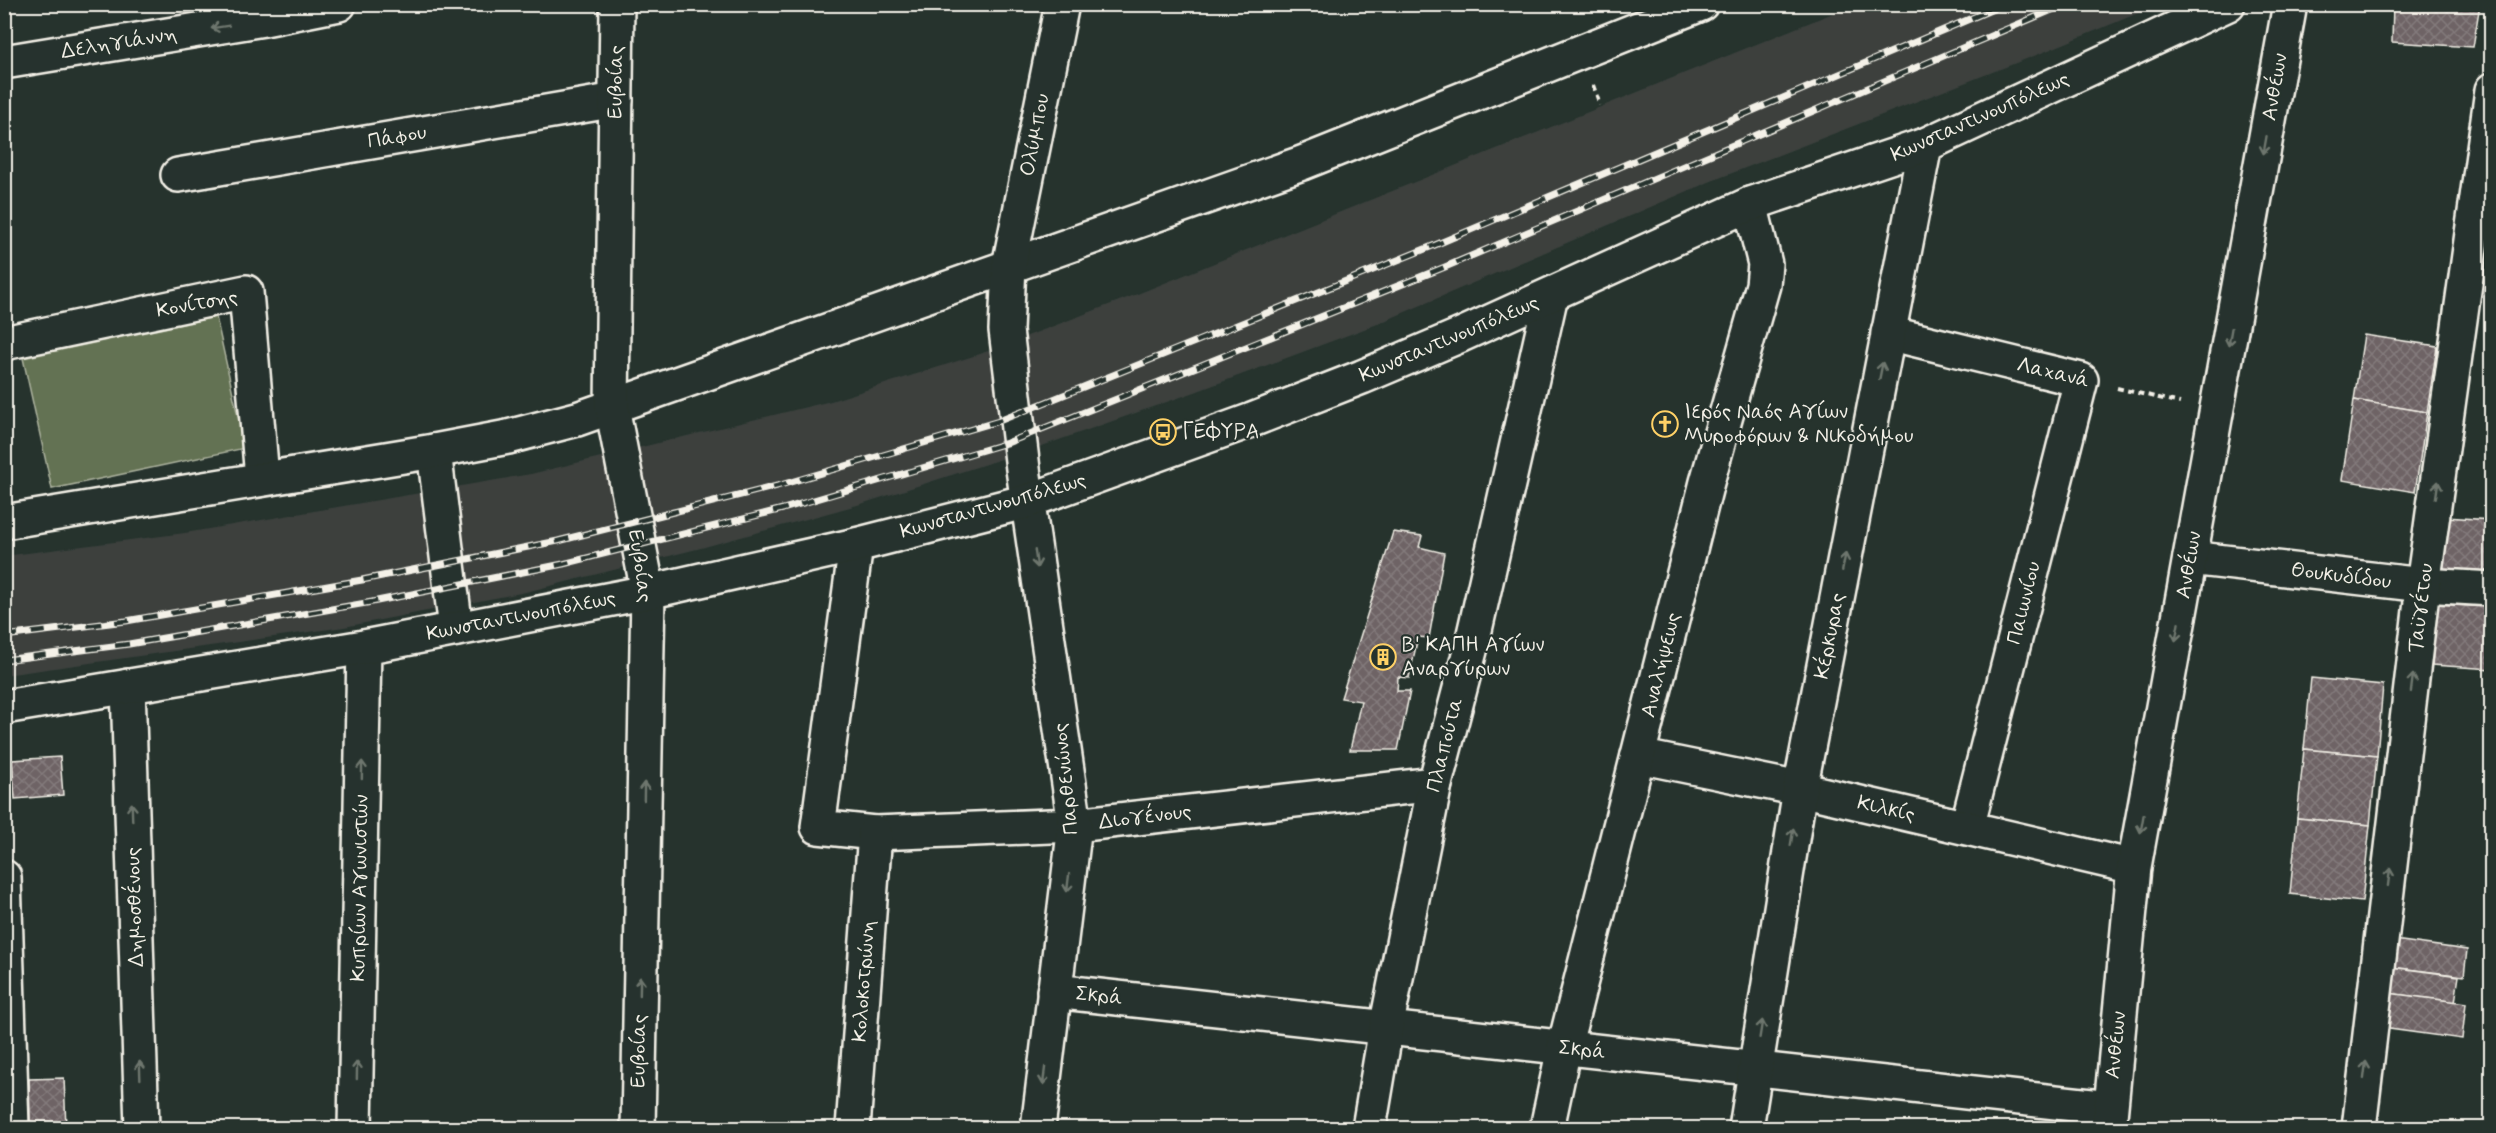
<svg xmlns="http://www.w3.org/2000/svg" width="2496" height="1133" viewBox="0 0 2496 1133" font-family="Mynerve,sans-serif">
<defs>
<pattern id="building-cross-hatch" width="8" height="8" patternUnits="userSpaceOnUse" patternTransform="scale(1.5)"><rect width="8" height="8" fill="#6e6365"/><path d="M0 0l8 8M0 8l8-8" fill="none" stroke="#837a7b"/></pattern>
</defs>
<rect width="100%" height="100%" fill="#26332d"/>
<filter id="ink" filterUnits="userSpaceOnUse"><feTurbulence type="fractalNoise" baseFrequency=".0167" numOctaves="2"/><feDisplacementMap in="SourceGraphic" scale="12" xChannelSelector="R" yChannelSelector="G"/><feConvolveMatrix kernelMatrix="1 2 1 2 8 2 1 2 1" color-interpolation-filters="sRGB"/></filter>
<g filter="url(#ink)">
<polygon fill="#3c413e" points="1853,5 2158,5 2039,54 1709,182 1375,325 1195,392 1042,446 861,504 701,548 526,592 344,627 5,675 4,556 185,533 531,474 831,401 980,354 1140,293"/>
<polygon fill="#647253" stroke="#acb29e" stroke-width="1.5" points="216,317 245,448 52,489 23,358"/>
<g fill="url(#building-cross-hatch)" stroke="#f4f1e8" stroke-width="1.5">
<polygon points="2393,4 2480,4 2473,47 2392,42"/>
<polygon points="2364,335 2437,346 2427,412 2354,400"/>
<polygon points="2354,400 2427,412 2415,492 2342,480"/>
<polygon points="2445,517 2492,520 2492,577 2442,573"/>
<polygon points="1393,532 1422,536 1419,547 1444,553 1429,638 1418,637 1409,678 1398,677 1397,691 1410,691 1398,750 1350,750 1361,701 1341,698"/>
<polygon points="2436,604 2492,607 2492,669 2432,665"/>
<polygon points="2311,678 2383,685 2377,756 2304,749"/>
<polygon points="2304,749 2377,756 2370,825 2297,818"/>
<polygon points="60,757 63,795 15,799 12,760"/>
<polygon points="2297,818 2370,825 2362,902 2290,894"/>
<polygon points="2387,939 2467,950 2464,976 2383,966"/>
<polygon points="2383,966 2459,976 2455,1002 2380,992"/>
<polygon points="2380,992 2466,1003 2462,1039 2375,1027"/>
<polygon points="64,1078 66,1128 30,1128 29,1079"/>
</g>
<g fill="none" stroke-linecap="round" stroke-linejoin="round">
<g stroke="#f4f1e8" stroke-width="38">
<g id="street">
<polyline points="4,62 264,19 339,4"/>
<polyline points="178,175 616,100"/>
<polyline points="1888,333 2081,380 1967,827"/>
<polyline points="4,343 246,292 262,478"/>
<polyline points="434,451 456,629"/>
<polyline points="4,522 434,451 508,437 577,419 1302,163 1701,4"/>
<polyline points="856,545 818,827 875,833 1075,825 1435,784"/>
<polyline points="2190,558 2423,585 2492,589"/>
<polyline points="128,686 142,1128"/>
<polyline points="1638,756 1800,789 2134,867"/>
<polyline points="1054,991 2110,1108"/>
<polyline points="355,1128 364,647"/>
<polyline points="853,1128 875,833"/>
<polyline points="1038,1128 1075,825 1023,469 1006,330 1009,266 1062,4"/>
<polyline points="1369,1128 1386,1028 1435,784 1472,643 1551,295"/>
<polyline points="1547,1128 1564,1048 1707,482 1763,285 1765,264 1750,204"/>
<polyline points="1746,1128 1800,789 1925,145"/>
<polyline points="2109,1128 2134,867 2290,4"/>
<polyline points="2359,1128 2423,585 2492,90"/>
</g>
</g>
<g stroke="#f4f1e8" stroke-width="38">
<g id="secondary">
<polyline points="617,4 612,407 648,592 638,1128"/>
<polyline points="4,707 364,647 648,592 856,545 1028,501 1252,420 1362,377 1461,335 1750,204 1925,145 2228,4"/>
<polyline points="4,877 12,1128"/>
</g>
</g>
<g stroke="#f4f1e8" stroke-width="4" stroke-dasharray="6 4.5" stroke-linecap="butt">
<polyline points="1593,85 1600,105"/>
<polyline points="2117,388 2180,403"/>
</g>
<use href="#street" stroke="#26332d" stroke-width="33"/>
<use href="#secondary" stroke="#26332d" stroke-width="33"/>
<g stroke="#f4f1e8" stroke-width="7">
<g id="rail">
<polyline points="4,636 126,621 362,580 558,541 777,486 999,421 1435,245 2005,4"/>
<polyline points="4,660 129,644 372,602 563,564 783,509 1007,443 1445,267 2066,4"/>
</g>
</g>
<use href="#rail" stroke="#26332d" stroke-width="4.5" stroke-dasharray="14" stroke-linecap="butt"/>
</g>
<defs><path id="oneway-shaft" d="M-6 0H5M1.5-3L5.5 0L1.5 3" fill="none" stroke-width="1.6" stroke-linecap="round" stroke-linejoin="round" transform="scale(1.5)"/></defs>
<g stroke="#6e766e">
<use href="#oneway-shaft" transform="translate(220 27) rotate(171)"/>
<use href="#oneway-shaft" transform="translate(2265 145) rotate(100)"/>
<use href="#oneway-shaft" transform="translate(2230 337) rotate(100)"/>
<use href="#oneway-shaft" transform="translate(1881 371) rotate(-79)"/>
<use href="#oneway-shaft" transform="translate(2437 490) rotate(-82)"/>
<use href="#oneway-shaft" transform="translate(1036 559) rotate(82)"/>
<use href="#oneway-shaft" transform="translate(1844 562) rotate(-79)"/>
<use href="#oneway-shaft" transform="translate(2177 632) rotate(100)"/>
<use href="#oneway-shaft" transform="translate(2412 683) rotate(-83)"/>
<use href="#oneway-shaft" transform="translate(362 770) rotate(-89)"/>
<use href="#oneway-shaft" transform="translate(644 791) rotate(-89)"/>
<use href="#oneway-shaft" transform="translate(132 812) rotate(-92)"/>
<use href="#oneway-shaft" transform="translate(2142 824) rotate(100)"/>
<use href="#oneway-shaft" transform="translate(1792 837) rotate(-81)"/>
<use href="#oneway-shaft" transform="translate(2389 877) rotate(-83)"/>
<use href="#oneway-shaft" transform="translate(1068 883) rotate(97)"/>
<use href="#oneway-shaft" transform="translate(640 986) rotate(-89)"/>
<use href="#oneway-shaft" transform="translate(1761 1029) rotate(-81)"/>
<use href="#oneway-shaft" transform="translate(140 1070) rotate(-92)"/>
<use href="#oneway-shaft" transform="translate(357 1070) rotate(-89)"/>
<use href="#oneway-shaft" transform="translate(2365 1070) rotate(-83)"/>
<use href="#oneway-shaft" transform="translate(1044 1076) rotate(97)"/>
</g>
</g>
<defs>
<g id="church-ring" transform="scale(1.35)"><circle r="9.5" fill="#26332d" stroke="#ffd166" stroke-width="1.5"/><path d="M-1.2-6h2.4v3.5h3.3v2.4h-3.3V6h-2.4V-.1h-3.3v-2.4h3.3Z" fill="#ffd166"/></g>
<g id="bus-ring" transform="scale(1.35)"><circle r="9.5" fill="#26332d" stroke="#ffd166" stroke-width="1.5"/><path d="M-5-6H5V4H4V6H2V4H-2V6H-4V4H-5ZM-3.5-4V0h7V-4ZM-3.5 1.2v1.5H-2V1.2ZM2 1.2v1.5H3.5V1.2Z" fill="#ffd166"/></g>
<g id="building-ring" transform="scale(1.35)"><circle r="9.5" fill="#26332d" stroke="#ffd166" stroke-width="1.5"/><path d="M-4-6H4V6H1V3H-1V6H-4ZM-2.5-4.3h1.7v1.8h-1.7ZM.8-4.3h1.7v1.8H.8ZM-2.5-1h1.7V.8h-1.7ZM.8-1h1.7V.8H.8Z" fill="#ffd166"/></g>
</defs>
<g fill-rule="evenodd">
<use href="#church-ring" x="1665" y="424"/>
<use href="#bus-ring" x="1163" y="432"/>
<use href="#building-ring" x="1383" y="657"/>
</g>
<g text-anchor="middle" dominant-baseline="central" stroke-width="4.5" stroke-linejoin="round" paint-order="stroke">
<g font-size="21" fill="#f4f1e8" stroke="#26332d">
<text transform="translate(119 43) rotate(-9)">Δεληγιάννη</text>
<text transform="translate(616 82) rotate(-89)">Ευβοίας</text>
<text transform="translate(2275 87) rotate(-80)">Ανθέων</text>
<text transform="translate(1980 117) rotate(-24)">Κωνσταντινουπόλεως</text>
<text transform="translate(1035 135) rotate(-79)">Ολύμπου</text>
<text transform="translate(397 137) rotate(-10)">Πάφου</text>
<text transform="translate(197 304) rotate(-10)">Κονίτσης</text>
<text transform="translate(1449 339) rotate(-23)">Κωνσταντινουπόλεως</text>
<text transform="translate(2053 373) rotate(13)">Λαχανά</text>
<text transform="translate(993 506) rotate(-16)">Κωνσταντινουπόλεως</text>
<text transform="translate(2189 565) rotate(-80)">Ανθέων</text>
<text transform="translate(640 566) rotate(82)">Ευβοίας</text>
<text transform="translate(2341 576) rotate(7)">Θουκυδίδου</text>
<text transform="translate(2024 603) rotate(-76)">Παιωνίου</text>
<text transform="translate(2421 608) rotate(-83)">Ταϋγέτου</text>
<text transform="translate(521 616) rotate(-11)">Κωνσταντινουπόλεως</text>
<text transform="translate(1830 636) rotate(-79)">Κέρκυρας</text>
<text transform="translate(1661 665) rotate(-76)">Αναλήψεως</text>
<text transform="translate(1445 745) rotate(-76)">Πλαπούτα</text>
<text transform="translate(1066 779) rotate(-96)">Παρθενώνος</text>
<text transform="translate(1886 809) rotate(13)">Κιλκίς</text>
<text transform="translate(1145 817) rotate(-7)">Διογένους</text>
<text transform="translate(360 888) rotate(-89)">Κυπρίων Αγωνιστών</text>
<text transform="translate(135 907) rotate(-92)">Δημοσθένους</text>
<text transform="translate(864 981) rotate(-86)">Κολοκοτρώνη</text>
<text transform="translate(1099 996) rotate(6)">Σκρά</text>
<text transform="translate(2116 1045) rotate(-84)">Ανθέων</text>
<text transform="translate(1582 1050) rotate(6)">Σκρά</text>
<text transform="translate(639 1051) rotate(-89)">Ευβοίας</text>
</g>
<g font-size="21" fill="#f4f1e8" stroke="#26332d" text-anchor="start">
<text x="1684" y="412">Ιερός Ναός Αγίων<tspan x="1684" dy="24">Μυροφόρων &amp; Νικοδήμου</tspan></text>
<text x="1182" y="432">ΓΕΦΥΡΑ</text>
<text x="1402" y="645">Β' ΚΑΠΗ Αγίων<tspan x="1402" dy="24">Αναργύρων</tspan></text>
</g>
</g>
<rect width="2496" height="1133" fill="none" stroke="#26332d" stroke-width="24"/>
<rect x="12" y="12" width="2472" height="1109" fill="none" stroke="#f4f1e8" stroke-width="2" filter="url(#ink)"/>
</svg>
